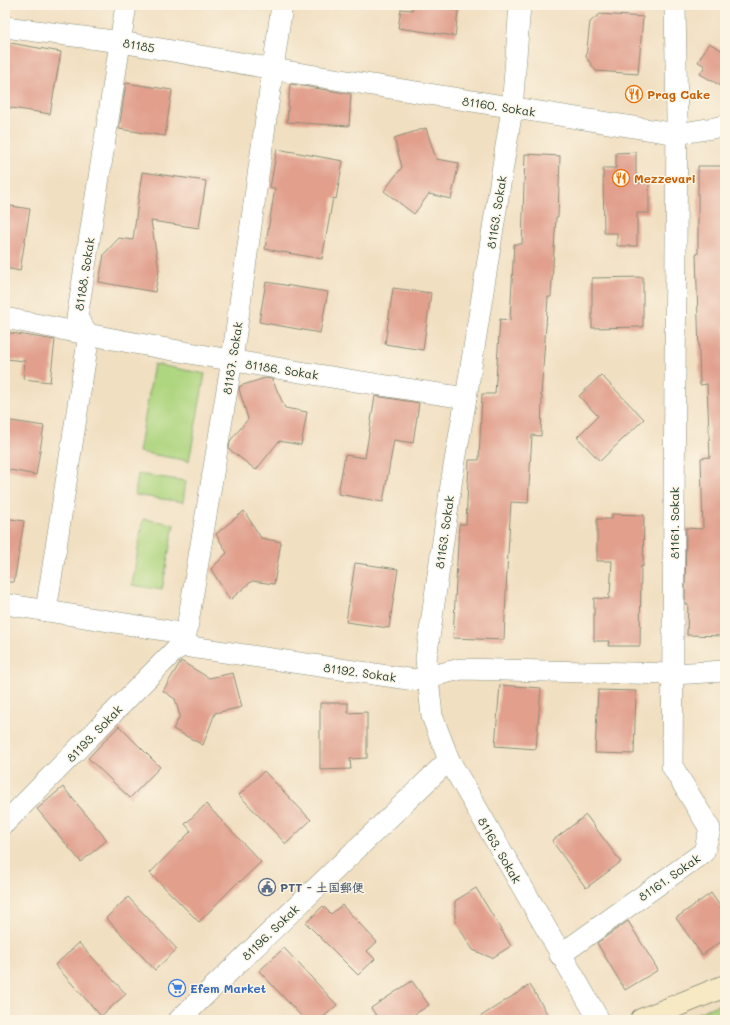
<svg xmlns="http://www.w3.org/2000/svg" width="730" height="1025" viewBox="0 0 730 1025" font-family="Mali,'LXGW WenKai TC',sans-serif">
<defs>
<pattern id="grass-tufts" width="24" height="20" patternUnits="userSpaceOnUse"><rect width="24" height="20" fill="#aed57f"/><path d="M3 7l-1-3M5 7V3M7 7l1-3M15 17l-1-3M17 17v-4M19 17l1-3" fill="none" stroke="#8dae69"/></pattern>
</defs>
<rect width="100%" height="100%" fill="#fcf5e5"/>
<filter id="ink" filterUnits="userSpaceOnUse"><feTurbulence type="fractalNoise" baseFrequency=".025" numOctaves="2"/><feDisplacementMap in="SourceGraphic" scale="8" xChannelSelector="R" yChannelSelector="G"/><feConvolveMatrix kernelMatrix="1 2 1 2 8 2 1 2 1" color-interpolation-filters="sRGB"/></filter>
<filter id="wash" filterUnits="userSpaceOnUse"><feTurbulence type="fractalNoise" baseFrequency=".012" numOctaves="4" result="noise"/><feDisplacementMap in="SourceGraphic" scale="16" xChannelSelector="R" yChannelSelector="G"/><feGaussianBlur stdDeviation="0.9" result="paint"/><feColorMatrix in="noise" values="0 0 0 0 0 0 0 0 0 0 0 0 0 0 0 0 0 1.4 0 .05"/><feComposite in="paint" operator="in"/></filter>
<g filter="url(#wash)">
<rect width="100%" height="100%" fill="#f1dfc1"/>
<polygon fill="url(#grass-tufts)" stroke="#66895a" points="725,1002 725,1018 717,1020 680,1020"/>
<g fill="#aed57f" stroke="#66895a">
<polygon points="154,364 205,374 189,461 139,452"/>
<polygon points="138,474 186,481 183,502 135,495"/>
<polygon points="143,519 174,524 162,590 132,585"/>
</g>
<g id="blocks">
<g fill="#e19f8c">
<polygon points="413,5 459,5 455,36 398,28 401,9 412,10"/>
<polygon points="600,14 643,17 638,74 596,71 586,57 590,22"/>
<polygon points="5,42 61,52 50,114 5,107"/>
<polygon points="709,43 725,52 725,88 700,74 705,66 698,62"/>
<polygon points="126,83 172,90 165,136 119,129"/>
<polygon points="290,84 351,94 349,126 287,122"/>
<polygon points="426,128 436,159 459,163 451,199 429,194 414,214 384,191 402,167 394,138"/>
<polygon points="277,149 343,161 336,199 333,198 322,259 265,249 275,188 270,188"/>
<polygon points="636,152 636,183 649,183 649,213 637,213 637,246 617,246 617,233 604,233 603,168 616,168 616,153"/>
<polygon points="525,154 560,156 558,217 556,217 551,297 548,297 541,396 542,396 541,436 532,435 528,503 511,502 507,570 504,640 453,638 459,524 466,524 469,460 479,460 482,394 495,394 500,319 510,320 514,244 522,244"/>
<polygon points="698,166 725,166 725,636 687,635 688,604 685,604 686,528 703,529 701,458 710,457 707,384 700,385 696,254 698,254"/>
<polygon points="142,172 206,181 199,228 151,221 159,270 155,292 99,282 104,254 119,238 133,240"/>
<polygon points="5,205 30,209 20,271 5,268"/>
<polygon points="643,277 643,327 592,328 592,278"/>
<polygon points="266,282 328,292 320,333 259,322"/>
<polygon points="393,288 431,293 423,350 385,344"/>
<polygon points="5,332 55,340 50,382 23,379 25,361 5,359"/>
<polygon points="601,375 644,419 600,461 577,437 598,416 579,396"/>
<polygon points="265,378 272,379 285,408 307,412 301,445 279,441 256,470 229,449 230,441 248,419 239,389 240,386"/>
<polygon points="375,396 419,403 413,443 394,440 383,502 338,494 345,455 365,458"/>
<polygon points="5,420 44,426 36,475 5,469"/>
<polygon points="244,511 261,538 281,542 274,584 252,581 230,600 211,569 227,553 216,534"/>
<polygon points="612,514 644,515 643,567 641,566 640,646 608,646 609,641 594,641 594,598 609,599 609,594 610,594 612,561 597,561 597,519 612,519"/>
<polygon points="5,518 24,521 14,582 5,582"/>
<polygon points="355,563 398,569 389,628 346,622"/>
<polygon points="181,661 209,678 233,673 242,707 215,713 203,745 173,729 180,716 175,699 163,691"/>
<polygon points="500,685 541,688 536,749 495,746"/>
<polygon points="598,690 636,691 634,754 595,753"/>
<polygon points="320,703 348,703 348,713 367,712 367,758 350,759 351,769 320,770"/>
<polygon points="119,726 160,767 130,798 88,758"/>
<polygon points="264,771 311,820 286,844 239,795"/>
<polygon points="63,787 107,840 81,862 37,809"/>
<polygon points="206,804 261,862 240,882 239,881 199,922 150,873 191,831 185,824"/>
<polygon points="586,815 621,862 586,888 552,841"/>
<polygon points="476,888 511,946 492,958 473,950 455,921 455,901"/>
<polygon points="711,893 725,913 725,939 702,955 676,918"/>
<polygon points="128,897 177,949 155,970 106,918"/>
<polygon points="342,905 377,942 367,951 375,959 358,975 306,923 323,906 331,914"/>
<polygon points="628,921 658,970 625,990 597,943"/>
<polygon points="79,943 126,994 101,1016 55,965"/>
<polygon points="284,948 337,1005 320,1020 305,1020 259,971"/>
<polygon points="412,981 429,1005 406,1020 379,1020 371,1008"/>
<polygon points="530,985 551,1020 475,1020"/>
</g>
</g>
</g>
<g filter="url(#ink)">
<use href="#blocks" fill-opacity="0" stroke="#888e7a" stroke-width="1"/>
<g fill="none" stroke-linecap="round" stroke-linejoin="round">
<g stroke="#888e7a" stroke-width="22">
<g id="street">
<polyline points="520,5 512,109 466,398 452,478 426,659 432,716 449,760 599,1020"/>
<polyline points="5,27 121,42 291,72 677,134 725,126"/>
<path d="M5 318C158 349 312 375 466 398"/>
<polyline points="5,604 175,632 184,646 415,680 461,669 673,674 725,671"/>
<polyline points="46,611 89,335 77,318 126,5"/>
<polyline points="5,823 175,650 184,646 232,360 282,5"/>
<polyline points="560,955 704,852 710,829 672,766 677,118 675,5"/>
<polyline points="179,1020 449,760"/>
</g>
</g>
<g stroke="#888e7a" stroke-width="24">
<polyline id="secondary" points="641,1020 725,986"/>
</g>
<use href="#street" stroke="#fff" stroke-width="21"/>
<use href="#secondary" stroke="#f7e9c3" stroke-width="22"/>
</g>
</g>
<defs>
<g id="restaurant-ring" transform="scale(0.9)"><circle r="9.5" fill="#fcf5e5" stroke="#e8710a" stroke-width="1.5"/><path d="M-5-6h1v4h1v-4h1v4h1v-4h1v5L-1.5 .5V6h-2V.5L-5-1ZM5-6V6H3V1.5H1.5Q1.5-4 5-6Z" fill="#e8710a"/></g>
<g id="civic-ring" transform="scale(0.9)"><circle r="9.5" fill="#fcf5e5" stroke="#5c6f8a" stroke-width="1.5"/><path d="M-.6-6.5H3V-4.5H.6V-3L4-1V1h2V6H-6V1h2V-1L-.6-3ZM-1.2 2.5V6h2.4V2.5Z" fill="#5c6f8a"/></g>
<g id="supermarket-ring" transform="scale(0.9)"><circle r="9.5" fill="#fcf5e5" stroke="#3f7fe0" stroke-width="1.5"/><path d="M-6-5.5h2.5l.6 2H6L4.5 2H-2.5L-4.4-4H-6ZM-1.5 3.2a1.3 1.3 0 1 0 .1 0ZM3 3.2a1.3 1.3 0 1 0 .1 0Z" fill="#3f7fe0"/></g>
</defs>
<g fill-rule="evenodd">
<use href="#restaurant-ring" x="634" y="94"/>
<use href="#restaurant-ring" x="621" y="178"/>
<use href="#civic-ring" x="267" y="887"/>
<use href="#supermarket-ring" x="177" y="988"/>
</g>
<g text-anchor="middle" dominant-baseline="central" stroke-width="3" stroke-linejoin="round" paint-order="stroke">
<g font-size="12" fill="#1f3d34" stroke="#fcf5e5">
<text transform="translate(139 45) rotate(10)">81185</text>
<text transform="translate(499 106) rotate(9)">81160. Sokak</text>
<text transform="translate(496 212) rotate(-81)">81163. Sokak</text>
<text transform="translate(84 274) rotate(-81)">81188. Sokak</text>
<text transform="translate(232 358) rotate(-81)">81187. Sokak</text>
<text transform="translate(282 369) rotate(9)">81186. Sokak</text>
<text transform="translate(674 523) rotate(-90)">81161. Sokak</text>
<text transform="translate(444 532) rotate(-82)">81163. Sokak</text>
<text transform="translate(360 672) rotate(8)">81192. Sokak</text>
<text transform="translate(94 733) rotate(-46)">81193. Sokak</text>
<text transform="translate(500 850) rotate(60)">81163. Sokak</text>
<text transform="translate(669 877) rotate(-35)">81161. Sokak</text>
<text transform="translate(270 932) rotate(-44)">81196. Sokak</text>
</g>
<g font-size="12" font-weight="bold" fill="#c56008" stroke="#fcf5e5" text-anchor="start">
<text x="647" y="94">Prag Cake</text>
<text x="634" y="178">Mezzevari</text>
</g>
<g font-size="12" font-weight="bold" fill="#4e5e75" stroke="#fcf5e5" text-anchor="start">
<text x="280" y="887">PTT - 土国郵便</text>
</g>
<g font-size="12" font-weight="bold" fill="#366cbe" stroke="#fcf5e5" text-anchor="start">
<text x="190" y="988">Efem Market</text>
</g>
</g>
<rect width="730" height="1025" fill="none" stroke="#fcf5e5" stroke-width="20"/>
</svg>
